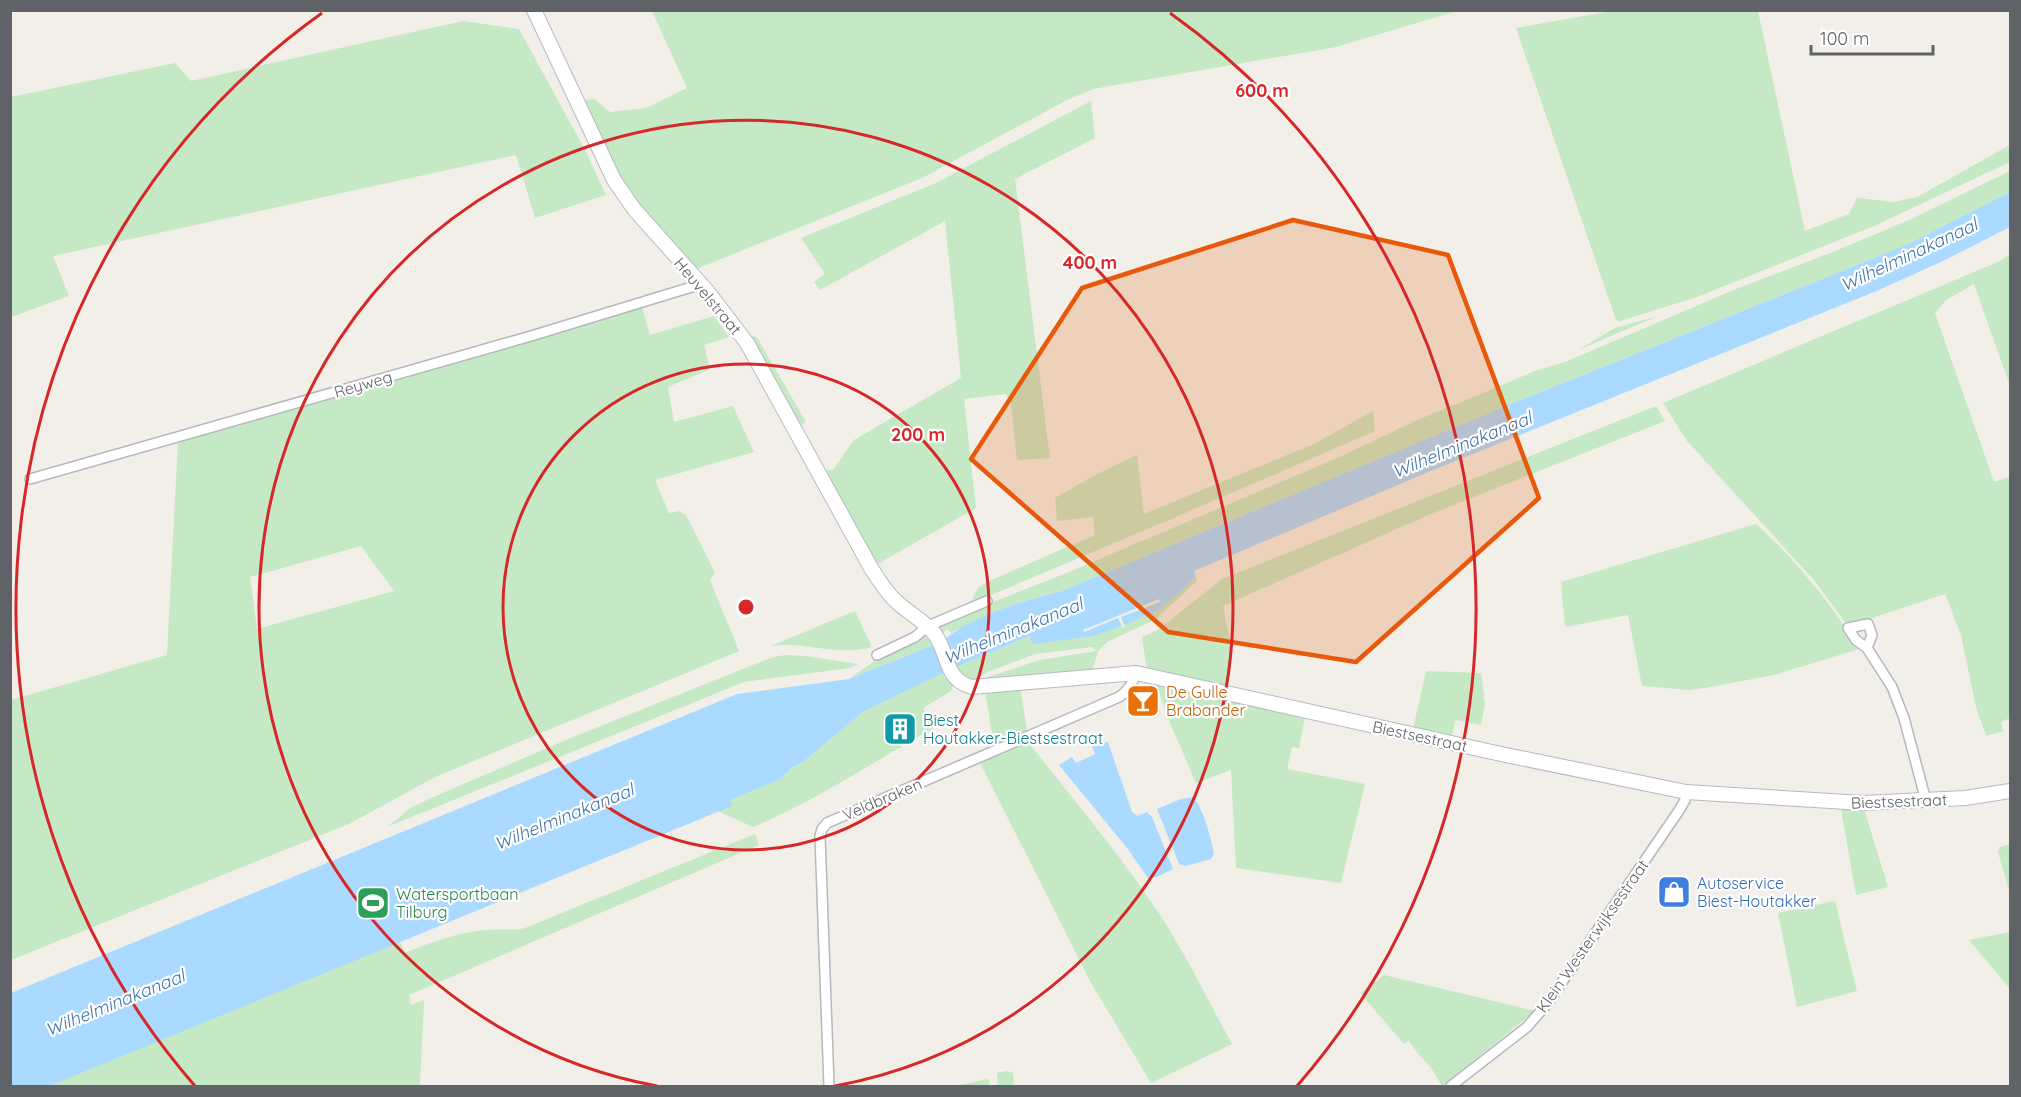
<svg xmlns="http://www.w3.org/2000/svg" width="2021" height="1097" font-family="Quicksand,sans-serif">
<rect width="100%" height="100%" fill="#f1efe8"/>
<path fill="#e0deda" d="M902 723 909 734 894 743 887 733Z"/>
<path fill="#c5e8c5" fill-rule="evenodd" d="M652 11H1457L1336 47 1093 89 1067 100 922 178 696 269 658 228 628 190 582 101 594 99 610 112 646 108 687 88Z
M1612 11H1758L1805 231 1849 214 1857 198 1894 202 1917 197 2010 145V162L1874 226 1697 297 1620 321 1616 320 1516 28Z
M463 21 519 29 585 150 606 195 535 218 516 155 53 256 69 296 11 317V97L175 63 191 81Z
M1091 101 1095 138 1015 179 1050 458 1017 460 1011 404 1006 394 964 399 976 508 874 566 823 470H833L854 440 961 378 945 221 820 290 814 282 825 274 801 238 936 183Z
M2010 171V192L1906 245 1857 265 1506 406 1062 591 1030 599 955 630 951 633 947 629 940 636V625L950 619 1069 572 1342 456 1415 421 1495 388 1535 371 1565 362 1736 289 1833 252 1909 220Z
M2010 254V386L1974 284 1946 300 1935 313 1994 482 2010 477V718L2001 722 2003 731 1986 736 1976 707 1961 635 1945 594 1848 626 1813 579 1687 441 1663 403 1998 262Z
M642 307 650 335 714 316 729 337 704 345 709 365 708 370 668 387 674 422 733 406 754 452 655 480 669 513 679 511 686 515 715 573 710 580 739 651 435 777 349 824 11 960V700L167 655 178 441ZM361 546 394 591 257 629 250 577Z
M1658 316 1578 350 1615 328Z
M754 336 758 339 806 422 799 427 750 338Z
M1656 406 1665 421 1426 516 1223 606 1231 647 1227 688 1147 671 1142 637 1158 630 1222 579Z
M1373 411 1375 431 1183 514 970 604 978 588 989 581 1095 535 1093 517 1057 521 1055 498 1097 474 1137 455 1144 514 1314 444Z
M1756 524C1796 560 1830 602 1859 649L1774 675 1705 688 1689 690 1642 686 1628 615 1565 627 1561 582Z
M1196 577 1197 581 1156 619 1107 642 1098 651 1093 669 984 681 988 677 1040 660 1097 651 1092 647 1035 654 987 672 981 676 976 684 956 673 959 670 958 666 1030 636H1094L1159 610Z
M855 611 872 647C839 657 806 641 771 646Z
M924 636 935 644 849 679C872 663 897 643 924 636Z
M786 655 805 656 858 664 850 668 744 682 387 827 409 809 431 798 566 740 773 657Z
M1426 671 1481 673 1485 704 1481 725 1456 720 1451 737 1413 729Z
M943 672 945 678 950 677 953 685 951 691 923 708 934 728C874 761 816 801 753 827L711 808 781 779 791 768 803 762 863 712ZM902 723 909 734 893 743 887 732Z
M1157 685 1305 717 1299 748 1292 747 1287 769 1365 784 1341 883 1236 868 1231 770 1196 783 1167 716Z
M1020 686 1027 731 994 745 985 691Z
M1028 742C1075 802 1125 860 1166 924 1190 963 1210 1004 1232 1044L1151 1083 1090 981 981 765 982 761Z
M1841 809H1864L1888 887 1856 895Z
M755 834 759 845 409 995 411 1005 424 1000 420 1086H42L399 940 405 953C432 942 458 932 487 930 500 928 513 931 525 928Z
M2010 844V894L1998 852 2000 847Z
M1835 901 1857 991 1797 1007 1778 913Z
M2010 932V989L1969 940Z
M1384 975 1535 1011 1442 1086C1438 1080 1435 1073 1431 1068 1424 1059 1415 1052 1409 1040L1404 1044 1360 993Z
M1006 1071 1013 1073 1014 1086H998L997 1073Z
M987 1079 989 1080 990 1086H955Z"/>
<path fill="#aadaff" d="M2010 192V227L1945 260 1879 290 1438 468 1194 571 1196 577 1159 610 1131 622 1094 636 1033 644 1030 636 946 671 863 712 803 762 791 768 781 779 730 800 732 806 49 1086H11V993L737 694 849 679 943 641C967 617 1029 599 1062 591L1506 406 1857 265 1906 245Z
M1108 742 1132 812 1137 816 1147 812 1152 817 1173 869 1157 877 1148 878 1127 848 1059 765 1072 757 1076 763 1095 754 1091 744Z
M1193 797C1202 805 1212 841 1214 854L1211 859 1185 866 1179 864 1157 809 1181 799Z"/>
<path fill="#f1efe8" d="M1159 599 1160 602 1121 617 1125 627 1123 628 1118 618 1084 632 1083 630Z"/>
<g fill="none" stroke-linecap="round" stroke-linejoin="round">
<defs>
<path id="street" d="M30 479 531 336 695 286
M1867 648 1872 635 1868 624 1848 628 1856 640 1867 648 1892 687 1904 718 1926 801
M877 655 915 637 928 626 987 601
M829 1086 820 836 822 829 827 823 1119 697C1129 690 1132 684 1136 673
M1451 1086 1527 1027 1547 1004 1680 809 1685 800 1686 792"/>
<path id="secondary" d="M534 10 614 180 634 209 708 292 747 343 871 568C879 580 886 593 897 602 909 614 926 621 936 636 949 656 945 680 972 687L1136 673 1501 754 1686 792 1863 803 1965 798 2010 791"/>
</defs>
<use href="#street" stroke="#b5b8bc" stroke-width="12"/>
<use href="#secondary" stroke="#b6babf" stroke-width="16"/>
<use href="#street" stroke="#fff" stroke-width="9"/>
<use href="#secondary" stroke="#fff" stroke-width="14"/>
</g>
<path fill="#e8590c" fill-opacity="0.2" stroke="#e8590c" stroke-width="4.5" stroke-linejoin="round" d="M1293 220 1448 255 1539 498 1356 662 1168 632 971 459 1082 288Z"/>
<g fill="none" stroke="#d62828" stroke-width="3">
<circle cx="746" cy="607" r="243"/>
<path d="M657 1086A487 487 0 1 1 835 1086"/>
<path d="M195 1086A730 730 0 0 1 322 13M1170 13A730 730 0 0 1 1297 1086"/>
</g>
<defs>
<symbol id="bar-square" viewBox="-11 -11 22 22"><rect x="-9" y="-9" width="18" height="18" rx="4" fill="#e8710a" stroke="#fff"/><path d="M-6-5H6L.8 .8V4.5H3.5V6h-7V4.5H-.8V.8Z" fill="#fff"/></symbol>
<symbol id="building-square" viewBox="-11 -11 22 22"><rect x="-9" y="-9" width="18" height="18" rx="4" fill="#0f9aa8" stroke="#fff"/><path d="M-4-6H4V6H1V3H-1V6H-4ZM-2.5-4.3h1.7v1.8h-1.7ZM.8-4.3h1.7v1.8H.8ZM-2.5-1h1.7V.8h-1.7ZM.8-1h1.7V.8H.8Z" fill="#fff"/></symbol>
<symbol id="shop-square" viewBox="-11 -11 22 22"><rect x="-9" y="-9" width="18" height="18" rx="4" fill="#3f7fe0" stroke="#fff"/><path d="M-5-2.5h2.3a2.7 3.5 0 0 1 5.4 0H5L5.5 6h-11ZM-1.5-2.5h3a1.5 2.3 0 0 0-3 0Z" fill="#fff"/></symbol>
<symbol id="stadium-square" viewBox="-11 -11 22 22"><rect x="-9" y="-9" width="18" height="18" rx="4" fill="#2e9e5b" stroke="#fff"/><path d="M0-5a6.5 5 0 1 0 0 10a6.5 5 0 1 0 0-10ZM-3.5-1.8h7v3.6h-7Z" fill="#fff"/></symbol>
</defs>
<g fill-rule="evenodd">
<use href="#bar-square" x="1124" y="682" width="38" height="38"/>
<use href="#building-square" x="881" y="710" width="38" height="38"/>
<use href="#shop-square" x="1655" y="873" width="38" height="38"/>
<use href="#stadium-square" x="354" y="884" width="38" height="38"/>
</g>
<g text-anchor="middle" stroke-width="4.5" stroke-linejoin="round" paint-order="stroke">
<g font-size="16" fill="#5f6368" stroke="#fff">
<text transform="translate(708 296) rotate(50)" y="6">Heuvelstraat</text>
<text transform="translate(363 384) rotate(-16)" y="6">Reyweg</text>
<text transform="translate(1420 736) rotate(12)" y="6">Biestsestraat</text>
<text transform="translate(882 799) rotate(-23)" y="6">Veldbraken</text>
<text transform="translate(1899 801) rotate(-2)" y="6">Biestsestraat</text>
<text transform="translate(1592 936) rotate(-55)" y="6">Klein Westerwijksestraat</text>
</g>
<g font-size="16" fill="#c56008" stroke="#fff" text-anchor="start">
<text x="1166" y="698">De Gulle<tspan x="1166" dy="18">Brabander</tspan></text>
</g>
<g font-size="16" fill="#0d838f" stroke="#fff" text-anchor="start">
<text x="923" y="726">Biest<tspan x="923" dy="18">Houtakker-Biestsestraat</tspan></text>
</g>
<g font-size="16" fill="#366cbe" stroke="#fff" text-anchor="start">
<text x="1697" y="889">Autoservice<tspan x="1697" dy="18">Biest-Houtakker</tspan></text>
</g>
<g font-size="16" fill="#27864d" stroke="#fff" text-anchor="start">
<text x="396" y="900">Watersportbaan<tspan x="396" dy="18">Tilburg</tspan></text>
</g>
<g font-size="18" font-style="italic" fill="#4174aa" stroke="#fff">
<text transform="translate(1909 255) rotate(-25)" y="6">Wilhelminakanaal</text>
<text transform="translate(1462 445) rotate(-22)" y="6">Wilhelminakanaal</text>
<text transform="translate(1013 631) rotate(-22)" y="6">Wilhelminakanaal</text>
<text transform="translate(564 817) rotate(-22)" y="6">Wilhelminakanaal</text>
<text transform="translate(115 1003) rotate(-22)" y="6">Wilhelminakanaal</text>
</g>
</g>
<circle cx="746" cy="607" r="9" fill="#d62828" stroke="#fff" stroke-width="3"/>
<g font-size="18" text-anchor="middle" font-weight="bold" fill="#d62828" stroke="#fff" stroke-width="4.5" stroke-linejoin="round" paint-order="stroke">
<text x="1262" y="97">600 m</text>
<text x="1090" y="269">400 m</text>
<text x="918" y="441">200 m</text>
</g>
<rect width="2021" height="1097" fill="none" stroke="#5f6368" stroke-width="24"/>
<path d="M1811 45v9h122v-9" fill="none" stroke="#5f6368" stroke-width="3"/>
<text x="1820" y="45" font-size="18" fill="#5f6368" stroke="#ffffff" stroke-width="4.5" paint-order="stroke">100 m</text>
</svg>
